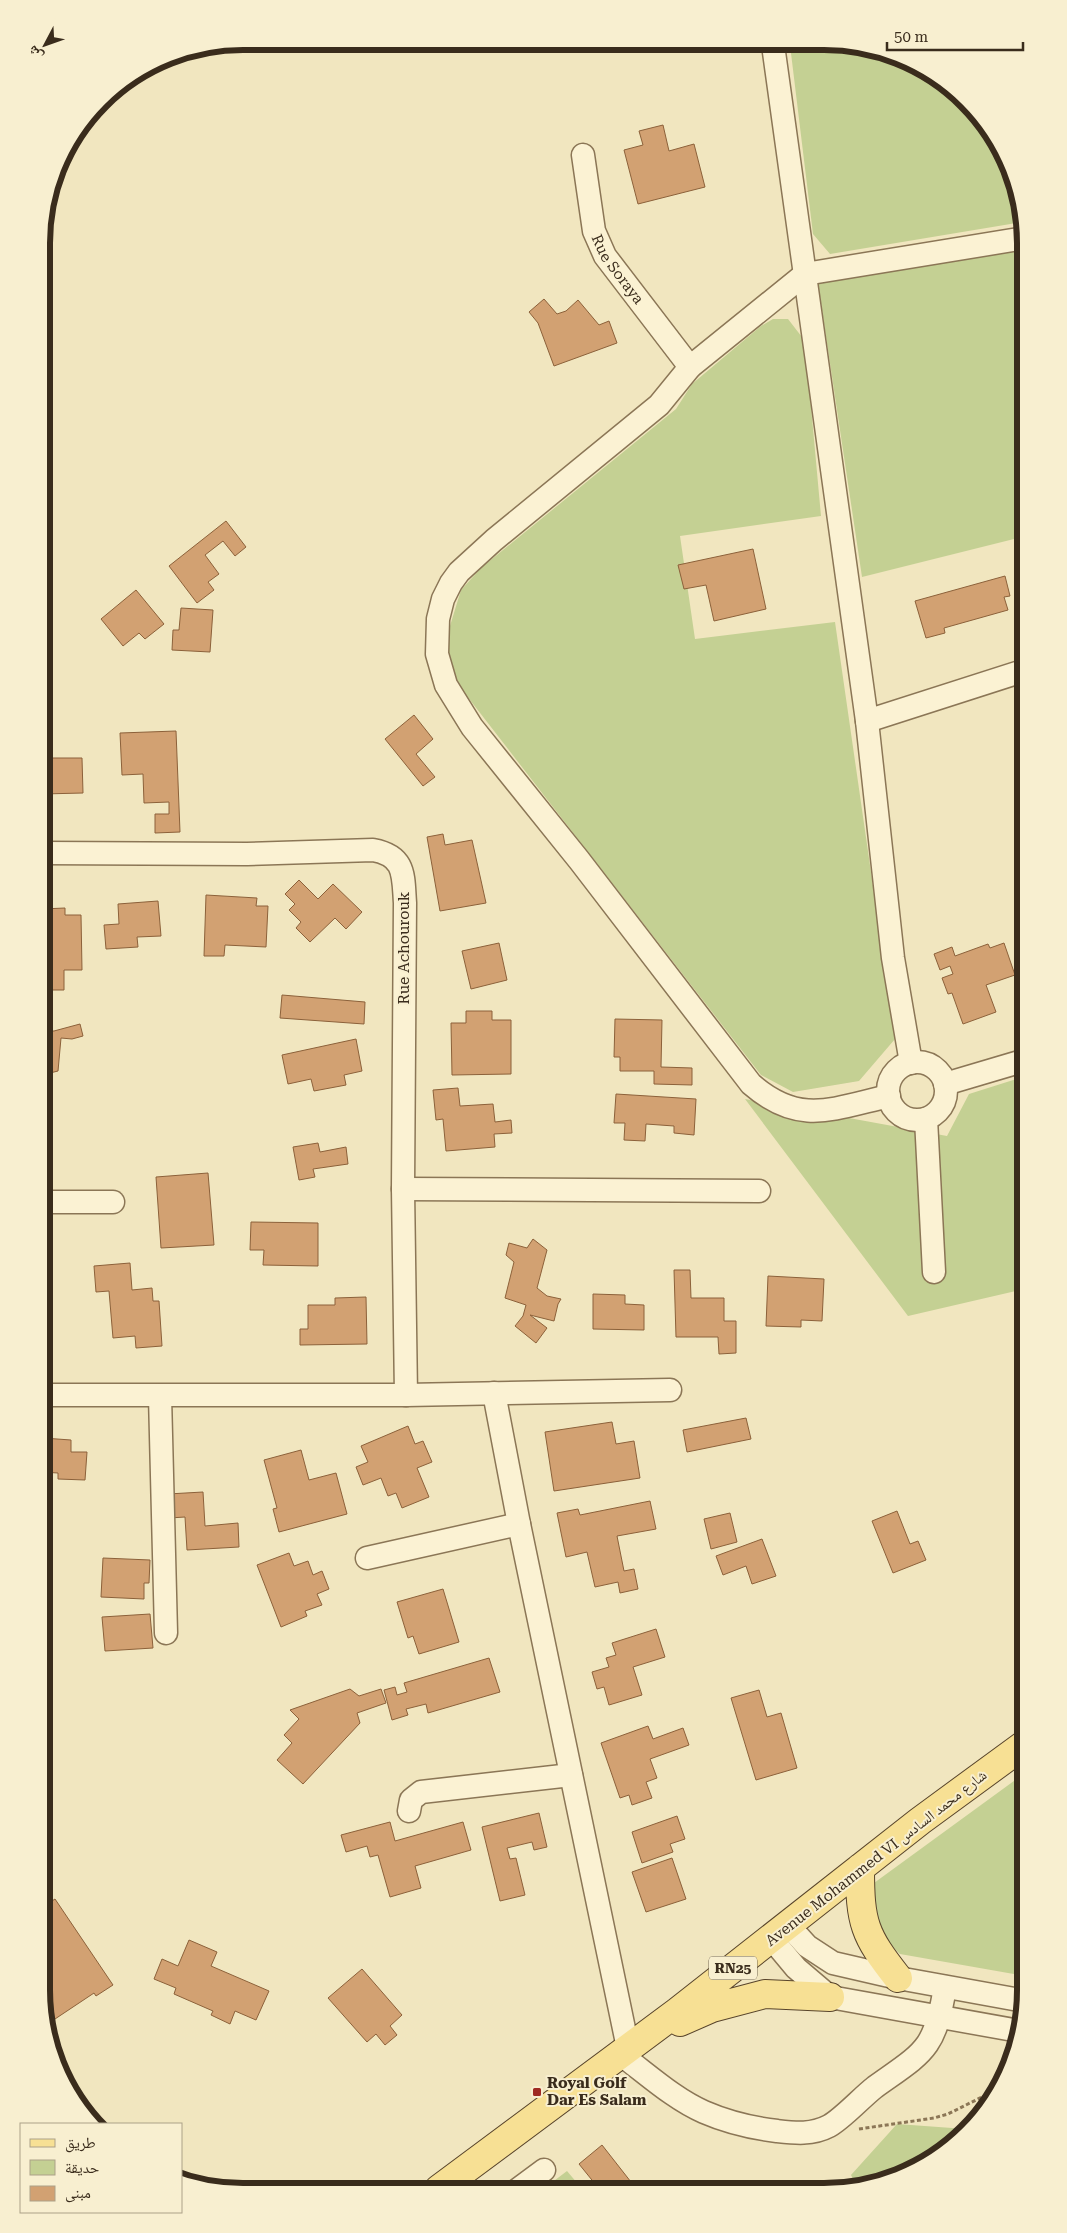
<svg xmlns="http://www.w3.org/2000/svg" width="1067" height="2233" font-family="'Roboto Serif','Noto Naskh Arabic',serif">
<rect width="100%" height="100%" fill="#f1e6bf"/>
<path fill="#c4d093" d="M790 45H863L913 62 957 92 999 142 1019 191 1023 222 830 254 813 234Z
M1026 249V536L862 577 818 283Z
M773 319H788L805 341 821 516 680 536 695 639 835 622 895 1039 859 1081 793 1092 761 1075 449 673 446 639 461 590 481 568 676 409 692 384 761 326Z
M1026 1076 1025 1289 908 1316 745 1099 947 1136 969 1094Z
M1025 1773V1976L900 1954 872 1928 874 1883Z
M897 2124 966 2129 936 2158 876 2185 857 2187 851 2175Z
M567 2171 583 2190H542Z"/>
<path fill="#d2a172" stroke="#8c613a" d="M663 125 669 151 694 144 705 187 638 204 624 150 643 145 639 131Z
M544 299 557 314 566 311 578 300 599 325 609 321 617 343 554 366 538 323 529 312Z
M226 521 246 547 235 556 223 541 205 555 219 574 208 582 214 590 197 603 169 566Z
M753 549 766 609 714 621 706 585 684 589 678 565Z
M1005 576 1010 596 1004 597 1008 610 944 628 945 633 926 638 915 601Z
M136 590 164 624 145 639 139 633 123 646 101 619Z
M181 608 213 610 210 652 172 650 173 630H179Z
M414 715 433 739 416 754 435 777 423 786 385 739Z
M176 731 180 832 155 833V814H169V802L144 803 143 774 122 775 120 733Z
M42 758H82L83 793 42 794Z
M443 834 445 845 472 840 486 903 440 911 427 837Z
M299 880 318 899 333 884 362 912 346 929 335 918 310 942 296 928 301 922 289 910 295 904 285 894Z
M206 895 257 898 256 906H268L266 947 225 945 224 956H204Z
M158 901 161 936 137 937 138 947 106 949 104 925 119 924 118 904Z
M65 908V915H81L82 970H64V990H42V909Z
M499 943 507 980 471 989 462 951Z
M1004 943 1015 975 986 985 996 1012 963 1024 952 993 948 994 942 978 953 974 950 966 940 970 934 954 952 947 955 956 988 944 990 948Z
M282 995 365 1002 364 1024 280 1018Z
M466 1011H492V1020H511V1074L452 1075 451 1023H466Z
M615 1019 662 1020 661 1067 692 1068V1085L654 1084V1071H620V1057H614Z
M80 1024 83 1036 72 1039 61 1038 58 1071 50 1073 48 1103H41V1031H54Z
M356 1039 362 1071 344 1075 346 1085 314 1091 311 1079 288 1084 282 1055Z
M458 1088 460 1106 493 1104 495 1122 511 1120 512 1133 494 1134 495 1147 446 1151 443 1119 436 1120 433 1090Z
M616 1094 696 1099 694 1135 674 1133V1126L646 1124 645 1141 624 1140 625 1123H614Z
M318 1143 320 1152 346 1147 348 1164 313 1169 315 1177 299 1180 293 1147Z
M208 1173 214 1245 161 1248 156 1177Z
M251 1222 318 1223V1266L263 1265 264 1250H250Z
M533 1239 547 1250 537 1288 547 1296 561 1299 558 1304 554 1321 530 1315 547 1328 536 1343 515 1326 523 1316 526 1305 505 1298 514 1262 506 1255 509 1243 527 1248Z
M130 1263 132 1290 152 1288 153 1301H159L162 1346 136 1348 135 1336 113 1338 109 1291 96 1292 94 1266Z
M674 1270H690L691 1298H724V1321H736V1353L719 1354 718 1337H676Z
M768 1276 824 1279 822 1321 801 1320V1327L766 1326Z
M593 1294 625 1295V1304L644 1305V1330L593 1329Z
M366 1297 367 1344 300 1345V1329H308V1305H335V1298Z
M746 1418 751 1439 687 1452 683 1430Z
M612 1422 616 1444 634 1441 640 1478 554 1491 545 1432Z
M408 1426 415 1444 423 1441 432 1462 417 1468 429 1497 402 1508 396 1493 388 1496 381 1478 363 1485 356 1467 368 1462 361 1446Z
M43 1438 71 1440V1452H87L85 1480 58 1479V1473L42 1472Z
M301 1450 309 1480 336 1473 347 1514 279 1532 273 1509 277 1508 264 1460Z
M203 1492 205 1526 238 1523 239 1547 187 1550 185 1517 169 1518 168 1494Z
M650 1501 656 1529 617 1536 624 1571 634 1569 638 1589 620 1593 618 1582 595 1587 587 1552 566 1557 557 1513 578 1509 580 1515Z
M897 1511 910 1544 918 1541 926 1560 893 1573 872 1521Z
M730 1513 737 1542 711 1549 704 1519Z
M762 1539 776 1576 752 1584 746 1566 723 1575 716 1556Z
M289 1553 294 1566 308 1561 313 1575 322 1571 329 1589 317 1594 322 1605 305 1611 307 1616 281 1627 257 1565Z
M103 1558 150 1560 149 1583H144V1599L101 1597Z
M443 1589 459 1642 419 1654 413 1636 408 1638 397 1602Z
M150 1614 153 1648 105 1651 102 1617Z
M656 1629 665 1657 633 1667 642 1695 609 1705 604 1687 597 1689 592 1672 609 1667 606 1658 616 1655 612 1643Z
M41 1635 51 1636 50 1679H41Z
M489 1658 500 1692 428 1713 426 1704 406 1709 408 1715 392 1720 384 1690 395 1687 397 1695 407 1692 404 1683Z
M350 1689 359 1696 381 1689 386 1703 357 1713 360 1723 303 1784 277 1760 292 1743 284 1735 299 1719 290 1710Z
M759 1690 767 1717 781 1713 797 1768 756 1780 731 1698Z
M648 1726 653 1739 683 1728 689 1745 650 1759 657 1778 646 1782 652 1798 632 1805 629 1795 620 1798 601 1743Z
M539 1813 547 1847 534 1850 532 1842 507 1848 510 1859 516 1858 525 1895 500 1901 482 1827Z
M677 1816 685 1839 670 1844 673 1852 642 1863 632 1832Z
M390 1822 395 1841 463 1822 471 1850 415 1866 421 1888 390 1897 378 1855 370 1857 367 1846 346 1852 341 1835Z
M672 1858 686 1899 646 1912 632 1872Z
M55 1899 113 1985 96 1996 94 1993 46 2025 41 1990V1908Z
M189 1940 217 1952 211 1966 269 1991 256 2020 235 2011 230 2024 211 2015 213 2011 174 1994 176 1988 154 1979 162 1959 178 1966Z
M362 1969 402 2015 390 2026 397 2035 385 2045 376 2034 367 2042 328 1998Z
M602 2145 631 2182 620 2190H600L579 2164Z"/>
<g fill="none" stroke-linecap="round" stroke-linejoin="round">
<defs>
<g id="minor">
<path d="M773 45 867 721 893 958 911 1063"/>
<path id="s1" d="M583 155 594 231 605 256 690 367"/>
<path d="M867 721 1026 670"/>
<path d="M42 853 247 854 373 850C406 856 403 876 405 903L403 1189 406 1395"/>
<circle cx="917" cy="1091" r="29"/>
<path d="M945 1084 1026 1060"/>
<path d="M889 1096C832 1109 799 1126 751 1084L579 860 472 727 446 685 437 654 438 619 443 599 451 583 459 572 494 540 659 405 690 367 805 274 1025 238"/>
<path d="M926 1119 934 1272"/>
<path d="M403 1189 759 1191"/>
<path d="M41 1202H113"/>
<path d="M494 1393 519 1524 628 2048"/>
<path d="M41 1395H406L670 1390"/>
<path d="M160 1396 166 1633"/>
<path d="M367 1558 519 1524"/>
<path d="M409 1811 411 1800 421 1792 571 1775"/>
<path d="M788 1925 807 1946 833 1963 898 1978 1025 2001"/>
<path d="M771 1938 796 1968 830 1997 1019 2031"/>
<path d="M620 2054C646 2073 674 2099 704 2112 727 2122 752 2128 777 2131 795 2133 812 2135 829 2126 842 2119 861 2098 875 2087 924 2052 935 2050 945 1987"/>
<path d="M517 2190 544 2170"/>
</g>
<path id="major" d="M860 1868C860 1923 864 1935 898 1978
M680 2022 712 2008 765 1994 830 1997
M439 2189 677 2012 920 1821 1025 1744"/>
</defs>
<use href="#minor" stroke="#8b7656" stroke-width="25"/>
<use href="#major" stroke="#58442b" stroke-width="30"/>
<path stroke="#8b7656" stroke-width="3" stroke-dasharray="4 2.5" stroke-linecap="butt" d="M859 2129 934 2118 948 2114 998 2089"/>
<use href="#minor" stroke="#fbf2d3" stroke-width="22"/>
<use href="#major" stroke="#f7e094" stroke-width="28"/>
</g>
<rect fill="#9f2a22" stroke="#f8efd0" stroke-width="2" x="532" y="2087" width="10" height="10" rx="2.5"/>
<g text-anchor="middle" stroke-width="4" stroke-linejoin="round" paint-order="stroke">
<rect fill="#f8efd0" stroke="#736652" stroke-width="1" x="709" y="1956.5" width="48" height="23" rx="4"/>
<g font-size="14" font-weight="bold" fill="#3a2c1c">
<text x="733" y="1973">RN25</text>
</g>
<g font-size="15" fill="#3a2c1c" stroke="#f8efd0">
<text dy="5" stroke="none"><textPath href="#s1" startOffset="122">Rue Soraya</textPath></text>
<text transform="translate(404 948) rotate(-90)" y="5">Rue Achourouk</text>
<text transform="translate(876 1858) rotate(-38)" y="5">Avenue Mohammed VI شارع محمد السادس</text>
</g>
<g font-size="15" font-weight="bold" fill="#3a2c1c" stroke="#f8efd0" text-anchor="start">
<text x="547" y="2088">Royal Golf<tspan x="547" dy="17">Dar Es Salam</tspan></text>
</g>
</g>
<path d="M0 0H1067V2233H0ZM243 50H824A193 193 0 0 1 1017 243V1990A193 193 0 0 1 824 2183H243A193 193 0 0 1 50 1990V243A193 193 0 0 1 243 50Z" fill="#f8efd0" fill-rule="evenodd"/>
<path fill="none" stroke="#3a2c1c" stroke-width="6" d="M243 50H824A193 193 0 0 1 1017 243V1990A193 193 0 0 1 824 2183H243A193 193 0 0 1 50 1990V243A193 193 0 0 1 243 50Z"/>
<rect x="20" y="2123" width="162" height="90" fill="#f8efd0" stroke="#aca188"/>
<rect x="30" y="2139" width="25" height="8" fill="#f7e094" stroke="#aca188"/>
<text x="65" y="2148" font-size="15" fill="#3a2c1c">طريق</text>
<rect x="30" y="2160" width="25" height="15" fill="#c4d093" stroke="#aca188"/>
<text x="65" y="2173" font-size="15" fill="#3a2c1c">حديقة</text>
<rect x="30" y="2186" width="25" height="15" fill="#d2a172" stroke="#aca188"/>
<text x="65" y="2198" font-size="15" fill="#3a2c1c">مبنى</text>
<g transform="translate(45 45) rotate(229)" stroke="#f8efd0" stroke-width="4" paint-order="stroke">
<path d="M0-4L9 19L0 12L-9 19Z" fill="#3a2c1c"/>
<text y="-8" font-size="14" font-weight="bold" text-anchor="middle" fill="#3a2c1c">ش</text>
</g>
<path d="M887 42v8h136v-8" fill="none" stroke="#3a2c1c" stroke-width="2.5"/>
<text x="894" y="42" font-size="15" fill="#3a2c1c" stroke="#f8efd0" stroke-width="4" paint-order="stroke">50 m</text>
</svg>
